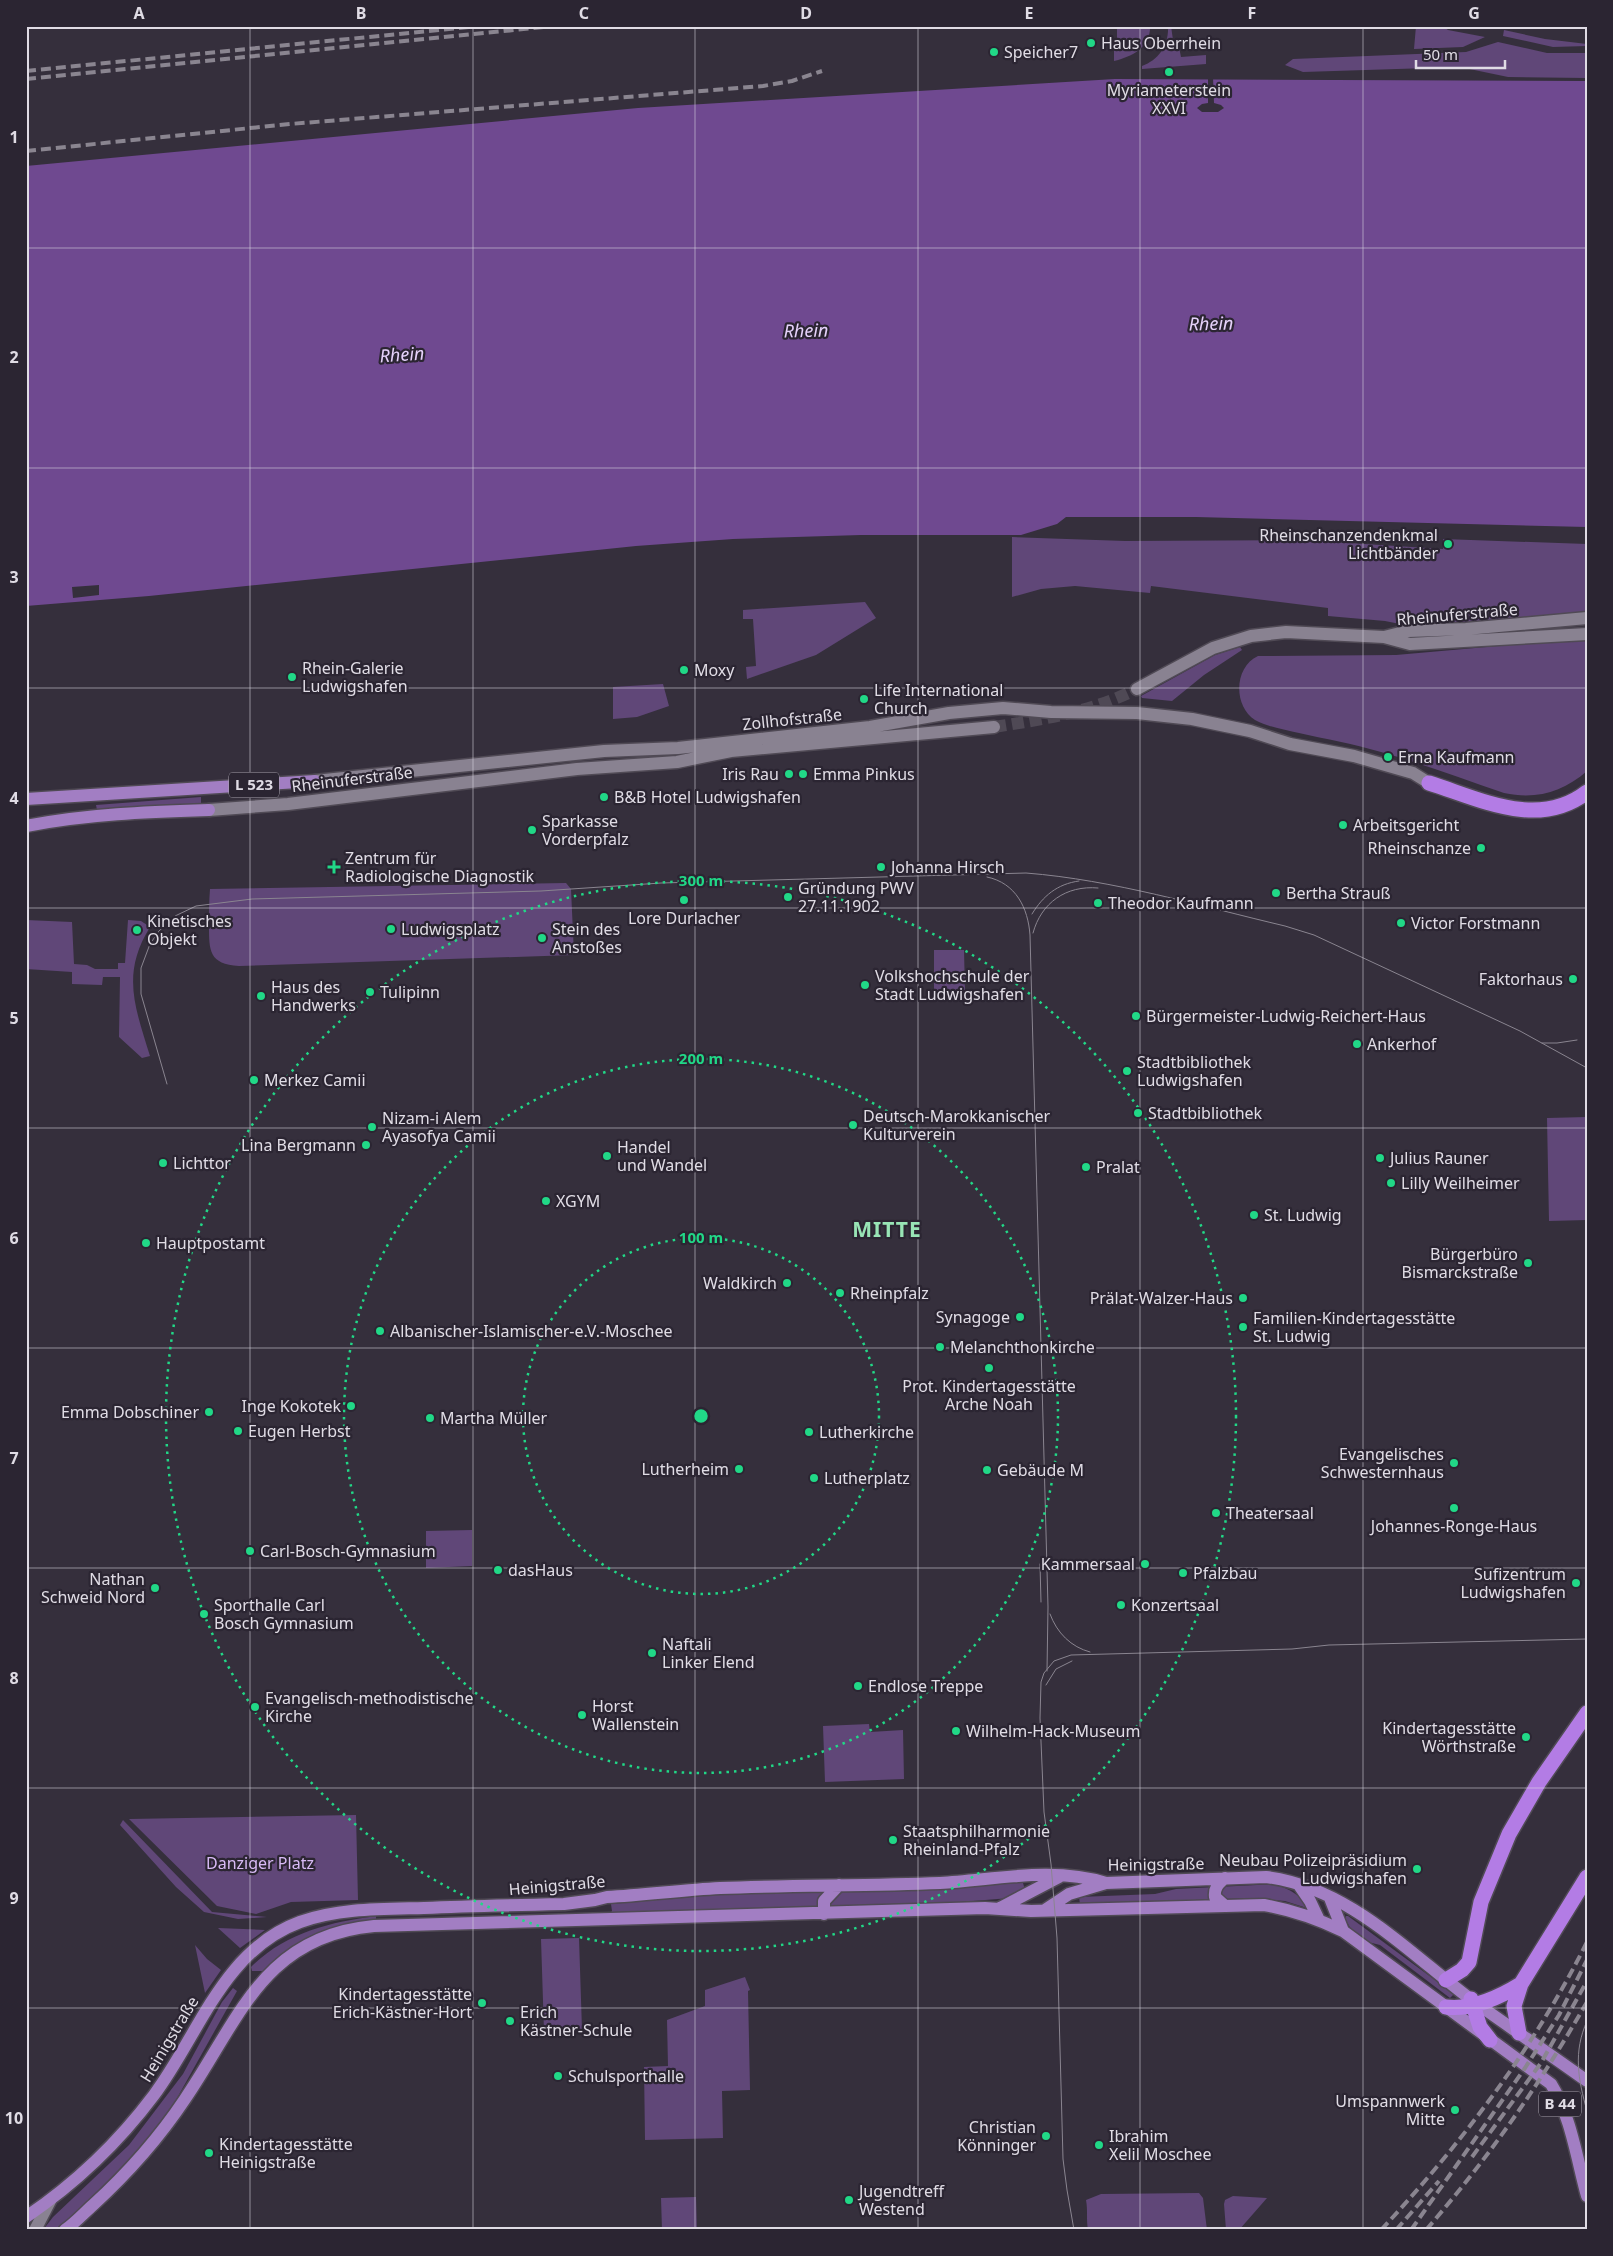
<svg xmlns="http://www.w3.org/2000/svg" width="1613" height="2256" font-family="'Noto Sans',sans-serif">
<rect width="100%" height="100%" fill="#352f3c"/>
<path fill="#604778" d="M1117 26H1150C1151 47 1132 57 1114 61V41L1117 40Z
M1168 26H1171L1173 40 1179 47 1181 57 1206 55V64L1142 69V66C1159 60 1169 45 1168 26Z
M1416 26H1442L1448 30 1485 37 1463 47 1414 49Z
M1504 30 1545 39 1587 44V46L1553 47 1503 36Z
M1498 42 1547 53H1587V78L1508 77 1460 67 1303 72 1285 65 1293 59 1466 52Z
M1012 537 1125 541 1302 540 1443 549V539L1587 544V613L1410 626 1385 621 1328 616V608L1151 586 1150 593 1075 586 1041 589 1012 597Z
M865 602 876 618 816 655 747 679 746 667 756 666 753 619H743V610Z
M1587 638V771C1563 792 1536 800 1504 793 1463 779 1423 764 1381 752 1354 744 1326 739 1299 733 1285 730 1268 727 1255 720 1233 706 1234 667 1258 656L1396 655Z
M1240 647 1242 650 1204 675 1172 701 1142 698 1141 696 1215 655Z
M663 684 669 706 637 717 613 719V687Z
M201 797V805L97 810 96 805Z
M566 883 571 889 574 955 239 966C209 964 209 951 209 925 209 913 209 901 210 889Z
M26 920 72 922 74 964 87 965 95 969H118V963H125L128 920 141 921 150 927C121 974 135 1007 150 1056L142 1058 119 1037 120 977H103L102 985 72 984V972L26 969Z
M934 950H964L965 992H934Z
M1587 1117V1220L1549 1221 1547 1118Z
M472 1530V1566L426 1568V1531Z
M869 1724 870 1732 903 1730 904 1779 825 1782 823 1726Z
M356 1815 358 1900 291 1902 256 1914 217 1906 129 1819Z
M123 1820 212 1912 267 1917 238 1919 204 1912 176 1887 120 1825Z
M1023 1883 1025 1890 1010 1898 811 1914 606 1919 612 1911 611 1904 810 1886Z
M1275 1884C1291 1890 1300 1895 1310 1909L1285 1901 1252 1898 1080 1904 1079 1897 1155 1894 1176 1889Z
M376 1916V1922L263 1971H252L251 1967C285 1933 330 1922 376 1916Z
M1346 1916H1348L1454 1994 1450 1998 1380 1945 1364 1941 1354 1934 1345 1919Z
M218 1928 265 1930 240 1948Z
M579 1938 582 2030 544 2032 541 1939Z
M195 1945 207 1959 221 1970 205 1993Z
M745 1977 750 1990 748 1991 750 2090 722 2091 723 2138 645 2140 644 2067 668 2066 667 2020 705 2006V1990Z
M233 1988 237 1991 167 2116 151 2137 114 2178 73 2216 54 2230H43L53 2217 129 2145 183 2074 222 2002Z
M1199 2193 1203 2198 1207 2230H1088C1086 2219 1088 2211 1086 2200L1101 2194Z
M1233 2196 1267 2198 1239 2230H1226L1224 2204 1225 2200Z
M696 2197 697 2230H662L661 2198Z"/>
<path fill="#6f4990" d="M1115 79 1587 81V527L1196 517H1066L1057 524 1021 535H861L733 539 636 546 149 596 26 606V166L638 108Z"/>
<path fill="#352f3c" d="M1208 77H1213L1214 103 1221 105 1224 108 1218 112H1202L1197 108 1202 104 1208 103Z
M99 585V595L73 598 72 587Z"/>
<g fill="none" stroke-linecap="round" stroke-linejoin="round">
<path stroke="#4f4955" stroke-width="12" stroke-dasharray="12 6" stroke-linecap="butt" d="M994 727C1045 719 1091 712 1137 689"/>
<defs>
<path id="secondary" d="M1384 637 1408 631 1466 629 1587 618
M1137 689 1213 648 1251 636 1286 632 1384 637 1410 644 1587 634
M315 781 604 751 678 748 870 727 949 713 1003 708 1051 712 1137 713 1192 719 1250 731 1290 744 1354 756 1413 773 1429 783
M209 810 288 804 577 769 677 762 731 751 994 727
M35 2230 50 2201"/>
<path id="primary" d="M26 799 315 781
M26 826C87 814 147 812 209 810
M1225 1878C1218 1884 1214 1888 1215 1897L1225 1906
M1299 1885 1310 1901 1318 1918
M1330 1898 1343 1931
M1000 1908 1059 1877
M1045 1910 1069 1894 1106 1883
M824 1914V1901L839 1885
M26 2217C76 2183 118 2143 154 2095 199 2035 223 1950 300 1922 339 1908 383 1909 424 1908 470 1906 517 1905 564 1904L595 1900 607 1897C645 1895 682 1890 720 1888 793 1885 867 1886 940 1883 994 1880 1053 1866 1106 1883L1266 1877C1347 1887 1407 1951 1469 1998 1508 2026 1548 2053 1587 2081
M65 2230C75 2223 84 2213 93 2205 128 2173 159 2138 185 2099 239 2020 263 1936 374 1926L985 1908 1031 1911 1264 1905C1293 1910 1316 1918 1343 1931L1551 2084C1571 2116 1577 2160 1587 2196"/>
<path id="highway" d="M1429 783C1480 799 1538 830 1587 792
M1446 1980 1462 1970 1469 1962 1481 1902 1509 1834 1539 1782 1587 1713
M1471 1999 1480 2027 1490 2040
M1446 2007C1471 2010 1500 1997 1521 1984
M1519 2033 1514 2006 1521 1984 1587 1877"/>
</defs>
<use href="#secondary" stroke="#504a55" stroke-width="15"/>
<use href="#primary" stroke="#504a55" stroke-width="15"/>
<use href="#highway" stroke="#504a55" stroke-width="18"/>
<use href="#secondary" stroke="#898291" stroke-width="12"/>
<use href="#primary" stroke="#a27ec3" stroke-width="12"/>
<use href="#highway" stroke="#b37ce5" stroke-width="15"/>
<path stroke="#8a8590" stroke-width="1" d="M987 877C1016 883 1028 908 1030 935L1048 1607 1047 1671
M1032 914C1043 896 1057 884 1079 881
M1033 933C1041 903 1066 885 1098 888
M1542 1043H1557L1577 1040
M167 1084 141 994V968L150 944 159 931 175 916 196 906 252 899 541 891 661 883 1026 873C1114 880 1200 906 1285 926L1314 935 1520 1031 1587 1068
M1040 1564 1041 1602
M1050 1614C1057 1633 1071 1647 1090 1652
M1046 1685 1056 1669 1072 1661
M1587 2021C1573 2052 1578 2079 1587 2111
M1074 2230 1067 2190 1063 2159 1057 1938 1051 1864 1044 1812 1040 1718 1041 1682 1044 1673 1054 1661 1071 1655 1292 1649 1329 1645 1587 1639"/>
<path stroke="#8a8590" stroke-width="4" stroke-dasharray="10 5" stroke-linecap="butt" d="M26 71 479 26
M26 79 554 26
M26 151 290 124 763 86 792 81 822 71
M1472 2157 1541 2063 1587 1981
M1381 2230C1462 2143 1534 2048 1587 1942
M1396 2230 1439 2181
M1411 2230 1525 2068 1559 2015 1587 1960
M1426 2230C1490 2156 1538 2087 1587 2002"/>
</g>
<path fill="none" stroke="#e0dce5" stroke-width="1" stroke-opacity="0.55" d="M250 26V2230M473 26V2230M695 26V2230M918 26V2230M1140 26V2230M1363 26V2230M26 248H1587M26 468H1587M26 688H1587M26 908H1587M26 1128H1587M26 1348H1587M26 1568H1587M26 1788H1587M26 2008H1587"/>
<g fill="none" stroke="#21d887" stroke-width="2.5" stroke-dasharray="2.5 5">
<circle cx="701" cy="1416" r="178"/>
<circle cx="701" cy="1416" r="357"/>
<circle cx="701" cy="1416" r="535"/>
</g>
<g fill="#21d887" stroke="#2b2532" stroke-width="2">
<circle cx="1091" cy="43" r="5"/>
<circle cx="994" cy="52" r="5"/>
<circle cx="1169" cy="72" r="5"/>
<circle cx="1448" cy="544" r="5"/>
<circle cx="684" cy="670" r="5"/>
<circle cx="292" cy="677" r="5"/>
<circle cx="864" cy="699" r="5"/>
<circle cx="1388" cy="757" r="5"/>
<circle cx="789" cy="774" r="5"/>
<circle cx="803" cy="774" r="5"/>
<circle cx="604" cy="797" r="5"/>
<circle cx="1343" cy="825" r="5"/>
<circle cx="532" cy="830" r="5"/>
<circle cx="1481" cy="848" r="5"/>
<path d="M331.5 859.5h5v5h5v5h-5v5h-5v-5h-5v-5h5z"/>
<circle cx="881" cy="867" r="5"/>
<circle cx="1276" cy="893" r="5"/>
<circle cx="788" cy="897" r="5"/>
<circle cx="684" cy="900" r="5"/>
<circle cx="1098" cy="903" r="5"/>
<circle cx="1401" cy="923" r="5"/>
<circle cx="391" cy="929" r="5"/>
<circle cx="137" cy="930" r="5"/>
<circle cx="542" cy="938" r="5"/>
<circle cx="1573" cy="979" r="5"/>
<circle cx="865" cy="985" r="5"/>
<circle cx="370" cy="992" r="5"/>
<circle cx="261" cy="996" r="5"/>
<circle cx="1136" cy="1016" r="5"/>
<circle cx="1357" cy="1044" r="5"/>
<circle cx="1127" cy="1071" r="5"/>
<circle cx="254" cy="1080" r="5"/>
<circle cx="1138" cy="1113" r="5"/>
<circle cx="853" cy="1125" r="5"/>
<circle cx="372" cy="1127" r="5"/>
<circle cx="366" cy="1145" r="5"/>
<circle cx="607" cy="1156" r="5"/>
<circle cx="1380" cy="1158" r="5"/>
<circle cx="163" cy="1163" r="5"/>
<circle cx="1086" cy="1167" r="5"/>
<circle cx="1391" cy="1183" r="5"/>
<circle cx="546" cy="1201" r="5"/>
<circle cx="1254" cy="1215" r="5"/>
<circle cx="146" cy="1243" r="5"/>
<circle cx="1528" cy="1263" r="5"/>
<circle cx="787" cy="1283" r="5"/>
<circle cx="840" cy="1293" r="5"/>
<circle cx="1243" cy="1298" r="5"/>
<circle cx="1020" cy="1317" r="5"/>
<circle cx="1243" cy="1327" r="5"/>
<circle cx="380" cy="1331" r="5"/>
<circle cx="940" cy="1347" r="5"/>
<circle cx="989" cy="1368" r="5"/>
<circle cx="351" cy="1406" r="5"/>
<circle cx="209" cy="1412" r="5"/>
<circle cx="430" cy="1418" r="5"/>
<circle cx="238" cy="1431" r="5"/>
<circle cx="809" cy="1432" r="5"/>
<circle cx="1454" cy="1463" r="5"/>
<circle cx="739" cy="1469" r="5"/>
<circle cx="987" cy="1470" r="5"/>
<circle cx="814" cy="1478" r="5"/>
<circle cx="1454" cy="1508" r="5"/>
<circle cx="1216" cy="1513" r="5"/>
<circle cx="250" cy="1551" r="5"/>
<circle cx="1145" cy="1564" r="5"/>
<circle cx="498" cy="1570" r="5"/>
<circle cx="1183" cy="1573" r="5"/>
<circle cx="1576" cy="1583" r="5"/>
<circle cx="155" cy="1588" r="5"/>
<circle cx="1121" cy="1605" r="5"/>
<circle cx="204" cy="1614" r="5"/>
<circle cx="652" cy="1653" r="5"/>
<circle cx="858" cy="1686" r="5"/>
<circle cx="255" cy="1707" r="5"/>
<circle cx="582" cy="1715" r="5"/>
<circle cx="956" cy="1731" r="5"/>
<circle cx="1526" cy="1737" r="5"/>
<circle cx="893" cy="1840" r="5"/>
<circle cx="1417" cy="1869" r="5"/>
<circle cx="482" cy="2003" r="5"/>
<circle cx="510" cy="2021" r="5"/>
<circle cx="558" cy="2076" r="5"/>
<circle cx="1455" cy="2110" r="5"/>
<circle cx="1046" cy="2136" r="5"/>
<circle cx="1099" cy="2145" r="5"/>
<circle cx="209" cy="2153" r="5"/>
<circle cx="849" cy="2200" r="5"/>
</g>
<g text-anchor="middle" stroke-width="4.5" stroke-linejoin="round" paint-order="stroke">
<g fill="#2b2532" stroke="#aaa5af" stroke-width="1">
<rect x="229" y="772.5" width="50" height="25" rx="4"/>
<rect x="1539" y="2091.5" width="42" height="25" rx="4"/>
</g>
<g font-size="15" font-weight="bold" fill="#e0dce5">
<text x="254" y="790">L 523</text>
<text x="1560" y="2109">B 44</text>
</g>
<g font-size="16" fill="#e0dce5" stroke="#2b2532" text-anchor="start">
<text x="1101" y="49">Haus Oberrhein</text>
<text x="1004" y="58">Speicher7</text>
<text x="1169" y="96" text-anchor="middle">Myriameterstein<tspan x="1169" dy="18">XXVI</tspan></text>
<text x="1438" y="541" text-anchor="end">Rheinschanzendenkmal<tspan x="1438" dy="18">Lichtbänder</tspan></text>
<text x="302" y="674">Rhein-Galerie<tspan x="302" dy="18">Ludwigshafen</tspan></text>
<text x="694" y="676">Moxy</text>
<text x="874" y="696">Life International<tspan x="874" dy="18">Church</tspan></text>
<text x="1398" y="763">Erna Kaufmann</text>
<text x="779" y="780" text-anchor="end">Iris Rau</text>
<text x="813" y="780">Emma Pinkus</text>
<text x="614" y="803">B&amp;B Hotel Ludwigshafen</text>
<text x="542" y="827">Sparkasse<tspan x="542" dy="18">Vorderpfalz</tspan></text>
<text x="1353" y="831">Arbeitsgericht</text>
<text x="1471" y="854" text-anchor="end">Rheinschanze</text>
<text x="345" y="864">Zentrum für<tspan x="345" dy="18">Radiologische Diagnostik</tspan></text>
<text x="891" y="873">Johanna Hirsch</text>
<text x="798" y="894">Gründung PWV<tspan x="798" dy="18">27.11.1902</tspan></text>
<text x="1286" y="899">Bertha Strauß</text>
<text x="1108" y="909">Theodor Kaufmann</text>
<text x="684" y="924" text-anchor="middle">Lore Durlacher</text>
<text x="147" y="927">Kinetisches<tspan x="147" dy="18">Objekt</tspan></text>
<text x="1411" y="929">Victor Forstmann</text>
<text x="401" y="935">Ludwigsplatz</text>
<text x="552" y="935">Stein des<tspan x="552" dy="18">Anstoßes</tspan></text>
<text x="875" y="982">Volkshochschule der<tspan x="875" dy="18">Stadt Ludwigshafen</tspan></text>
<text x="1563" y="985" text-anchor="end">Faktorhaus</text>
<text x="271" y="993">Haus des<tspan x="271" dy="18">Handwerks</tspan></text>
<text x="380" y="998">Tulipinn</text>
<text x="1146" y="1022">Bürgermeister-Ludwig-Reichert-Haus</text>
<text x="1367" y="1050">Ankerhof</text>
<text x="1137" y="1068">Stadtbibliothek<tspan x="1137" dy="18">Ludwigshafen</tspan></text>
<text x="264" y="1086">Merkez Camii</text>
<text x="1148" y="1119">Stadtbibliothek</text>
<text x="863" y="1122">Deutsch-Marokkanischer<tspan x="863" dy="18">Kulturverein</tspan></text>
<text x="382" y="1124">Nizam-i Alem<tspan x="382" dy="18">Ayasofya Camii</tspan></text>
<text x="356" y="1151" text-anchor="end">Lina Bergmann</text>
<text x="617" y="1153">Handel<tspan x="617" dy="18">und Wandel</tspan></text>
<text x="1390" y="1164">Julius Rauner</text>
<text x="173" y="1169">Lichttor</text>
<text x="1096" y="1173">Pralat</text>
<text x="1401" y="1189">Lilly Weilheimer</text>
<text x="556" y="1207">XGYM</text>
<text x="1264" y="1221">St. Ludwig</text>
<text x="156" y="1249">Hauptpostamt</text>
<text x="1518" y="1260" text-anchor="end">Bürgerbüro<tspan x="1518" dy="18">Bismarckstraße</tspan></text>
<text x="777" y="1289" text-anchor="end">Waldkirch</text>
<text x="850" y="1299">Rheinpfalz</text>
<text x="1233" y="1304" text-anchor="end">Prälat-Walzer-Haus</text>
<text x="1010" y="1323" text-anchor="end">Synagoge</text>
<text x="1253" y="1324">Familien-Kindertagesstätte<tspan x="1253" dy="18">St. Ludwig</tspan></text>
<text x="390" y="1337">Albanischer-Islamischer-e.V.-Moschee</text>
<text x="950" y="1353">Melanchthonkirche</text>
<text x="989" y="1392" text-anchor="middle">Prot. Kindertagesstätte<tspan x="989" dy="18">Arche Noah</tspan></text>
<text x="341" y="1412" text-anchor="end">Inge Kokotek</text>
<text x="199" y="1418" text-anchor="end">Emma Dobschiner</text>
<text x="440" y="1424">Martha Müller</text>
<text x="248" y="1437">Eugen Herbst</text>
<text x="819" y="1438">Lutherkirche</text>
<text x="1444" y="1460" text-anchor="end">Evangelisches<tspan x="1444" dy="18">Schwesternhaus</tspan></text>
<text x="729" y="1475" text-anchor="end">Lutherheim</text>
<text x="997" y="1476">Gebäude M</text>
<text x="824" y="1484">Lutherplatz</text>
<text x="1226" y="1519">Theatersaal</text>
<text x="1454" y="1532" text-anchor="middle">Johannes-Ronge-Haus</text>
<text x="260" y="1557">Carl-Bosch-Gymnasium</text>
<text x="1135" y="1570" text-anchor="end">Kammersaal</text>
<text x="508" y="1576">dasHaus</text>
<text x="1193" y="1579">Pfalzbau</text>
<text x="1566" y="1580" text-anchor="end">Sufizentrum<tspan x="1566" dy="18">Ludwigshafen</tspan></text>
<text x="145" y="1585" text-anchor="end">Nathan<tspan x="145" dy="18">Schweid Nord</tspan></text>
<text x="214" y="1611">Sporthalle Carl<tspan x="214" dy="18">Bosch Gymnasium</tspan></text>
<text x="1131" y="1611">Konzertsaal</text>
<text x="662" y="1650">Naftali<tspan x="662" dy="18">Linker Elend</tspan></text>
<text x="868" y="1692">Endlose Treppe</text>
<text x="265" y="1704">Evangelisch-methodistische<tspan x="265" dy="18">Kirche</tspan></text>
<text x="592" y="1712">Horst<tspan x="592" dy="18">Wallenstein</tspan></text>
<text x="1516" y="1734" text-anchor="end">Kindertagesstätte<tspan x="1516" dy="18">Wörthstraße</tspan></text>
<text x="966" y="1737">Wilhelm-Hack-Museum</text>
<text x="903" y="1837">Staatsphilharmonie<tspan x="903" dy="18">Rheinland-Pfalz</tspan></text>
<text x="1407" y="1866" text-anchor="end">Neubau Polizeipräsidium<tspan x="1407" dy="18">Ludwigshafen</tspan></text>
<text x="472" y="2000" text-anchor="end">Kindertagesstätte<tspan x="472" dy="18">Erich-Kästner-Hort</tspan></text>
<text x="520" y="2018">Erich<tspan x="520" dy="18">Kästner-Schule</tspan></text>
<text x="568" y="2082">Schulsporthalle</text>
<text x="1445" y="2107" text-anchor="end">Umspannwerk<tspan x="1445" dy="18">Mitte</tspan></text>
<text x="1036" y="2133" text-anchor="end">Christian<tspan x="1036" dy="18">Könninger</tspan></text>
<text x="1109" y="2142">Ibrahim<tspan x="1109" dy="18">Xelil Moschee</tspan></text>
<text x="219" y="2150">Kindertagesstätte<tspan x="219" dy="18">Heinigstraße</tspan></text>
<text x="859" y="2197">Jugendtreff<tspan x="859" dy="18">Westend</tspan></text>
</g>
<g font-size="16" fill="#e0dce5" stroke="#2b2532">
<text transform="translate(1457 614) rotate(-5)" y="6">Rheinuferstraße</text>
<text transform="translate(792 719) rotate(-6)" y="6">Zollhofstraße</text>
<text transform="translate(352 779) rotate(-7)" y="6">Rheinuferstraße</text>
<text transform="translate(1156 1864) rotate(-1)" y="6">Heinigstraße</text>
<text transform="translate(557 1885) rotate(-5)" y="6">Heinigstraße</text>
<text transform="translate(169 2039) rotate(-59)" y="6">Heinigstraße</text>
</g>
<g font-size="16" fill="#d8baf6" stroke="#2b2532">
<text x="260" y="1869">Danziger Platz</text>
</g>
<g font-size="18" font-style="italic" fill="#e6d2fb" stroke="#2b2532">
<text transform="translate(1211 324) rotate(-1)" y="6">Rhein</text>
<text transform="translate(806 331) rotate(-1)" y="6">Rhein</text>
<text transform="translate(402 355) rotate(-4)" y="6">Rhein</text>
</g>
<g font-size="21" font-weight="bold" letter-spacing="1" fill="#98e4b5" stroke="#2b2532">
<text x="887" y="1237">MITTE</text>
</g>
</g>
<circle cx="701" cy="1416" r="8" fill="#21d887" stroke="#2b2532" stroke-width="2.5"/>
<g font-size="15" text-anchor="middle" font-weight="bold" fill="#21d887" stroke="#2b2532" stroke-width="4.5" stroke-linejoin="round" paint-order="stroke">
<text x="701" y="886">300 m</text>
<text x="701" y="1064">200 m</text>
<text x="701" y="1243">100 m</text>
</g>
<rect width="1613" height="2256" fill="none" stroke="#2b2532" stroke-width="55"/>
<path d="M1416 60v8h89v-8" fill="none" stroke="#e0dce5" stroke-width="2.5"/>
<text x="1423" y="60" font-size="15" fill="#e0dce5" stroke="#2b2532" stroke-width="4" paint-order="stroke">50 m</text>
<rect x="28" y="28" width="1558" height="2200" fill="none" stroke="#e0dce5" stroke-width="2"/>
<g font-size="16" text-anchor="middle" font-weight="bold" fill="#e0dce5">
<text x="139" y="19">A</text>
<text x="361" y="19">B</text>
<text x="584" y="19">C</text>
<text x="806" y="19">D</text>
<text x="1029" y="19">E</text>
<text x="1252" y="19">F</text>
<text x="1474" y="19">G</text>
<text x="14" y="143">1</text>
<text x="14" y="363">2</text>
<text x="14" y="583">3</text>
<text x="14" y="804">4</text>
<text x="14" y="1024">5</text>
<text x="14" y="1244">6</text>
<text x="14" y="1464">7</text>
<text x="14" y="1684">8</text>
<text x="14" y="1904">9</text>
<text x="14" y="2124">10</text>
</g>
</svg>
